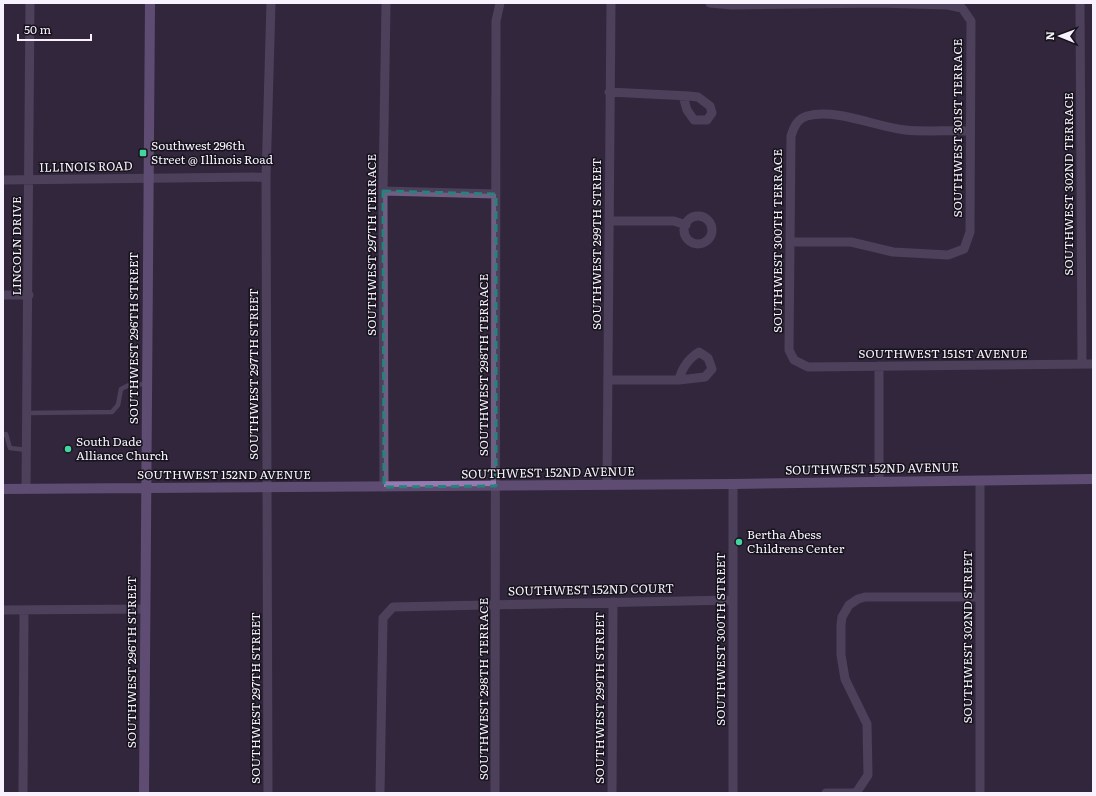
<svg xmlns="http://www.w3.org/2000/svg" width="1096" height="796" font-family="Literata,serif">
<rect width="100%" height="100%" fill="#32273d"/>
<g fill="none" stroke-linecap="round" stroke-linejoin="round">
<path stroke="#705f82" stroke-width="4.5" d="M27 413 112 412 118 405 121 389 129 385 147 384
M3 435 6 434 10 448 27 450"/>
<path stroke="#705f82" stroke-width="9" d="M710 3 732 5 878 3 948 5 962 8 971 21 970 232 964 249 948 255 893 252 851 242H790
M1080 3 1082 364
M609 92 689 96 698 97 710 106 712 113 707 120H694L687 110 683 96
M970 131C948 130 926 132 905 130 876 127 837 108 807 116 797 119 794 127 791 136L789 350 794 360 808 367 1093 364
M3 180 266 177
M383 191 496 194
M684 230a14 14 0 1 1 28 0a14 14 0 1 1-28 0Z
M610 221H674L686 225
M3 295H29
M608 380H679L705 377 712 369 708 358 699 352C688 359 682 367 679 380
M980 481V793
M879 482V366
M607 485 611 3
M384 487 383 191 386 3
M26 489 30 3
M3 610 145 609
M23 793 24 610
M268 793 266 177 271 3
M380 793 383 618 393 607 732 600
M495 793 496 21 500 3
M612 793 613 602
M733 793V484
M826 793H856L868 775 867 724 845 679 841 655V625L842 617 849 605 858 599 865 597H979"/>
<path stroke="#967bb3" stroke-width="10" d="M3 489 733 484 1093 479
M144 793 150 3"/>
</g>
<path d="M0 0H1096V796H0ZM383 191 496 194V486L384 487Z" fill="#32273d" fill-opacity=".55" fill-rule="evenodd"/>
<path fill="none" stroke="#26827c" stroke-width="3" stroke-dasharray="8 5" stroke-linejoin="round" d="M383 191 496 194V486L384 487Z"/>
<g fill="#44d49f" stroke="#17131c" stroke-width="1.5">
<rect x="139" y="149" width="8" height="8" rx="2"/>
<circle cx="68" cy="449" r="4"/>
<circle cx="739" cy="542" r="4"/>
</g>
<g text-anchor="middle" stroke-width="3" stroke-linejoin="round" paint-order="stroke">
<g font-size="12" fill="#f7f2fe" stroke="#17131c">
<text transform="translate(958 128) rotate(-90)" y="4">SOUTHWEST 301ST TERRACE</text>
<text transform="translate(86 167) rotate(-1)" y="4">ILLINOIS ROAD</text>
<text transform="translate(1069 184) rotate(-90)" y="4">SOUTHWEST 302ND TERRACE</text>
<text transform="translate(778 241) rotate(-90)" y="4">SOUTHWEST 300TH TERRACE</text>
<text transform="translate(597 244) rotate(-90)" y="4">SOUTHWEST 299TH STREET</text>
<text transform="translate(372 245) rotate(-90)" y="4">SOUTHWEST 297TH TERRACE</text>
<text transform="translate(17 246) rotate(-90)" y="4">LINCOLN DRIVE</text>
<text transform="translate(134 338) rotate(-90)" y="4">SOUTHWEST 296TH STREET</text>
<text x="943" y="358">SOUTHWEST 151ST AVENUE</text>
<text transform="translate(484 365) rotate(-90)" y="4">SOUTHWEST 298TH TERRACE</text>
<text transform="translate(254 374) rotate(-90)" y="4">SOUTHWEST 297TH STREET</text>
<text transform="translate(872 469) rotate(-1)" y="4">SOUTHWEST 152ND AVENUE</text>
<text transform="translate(548 473) rotate(-1)" y="4">SOUTHWEST 152ND AVENUE</text>
<text x="224" y="479">SOUTHWEST 152ND AVENUE</text>
<text transform="translate(591 590) rotate(-1)" y="4">SOUTHWEST 152ND COURT</text>
<text transform="translate(968 637) rotate(-90)" y="4">SOUTHWEST 302ND STREET</text>
<text transform="translate(721 639) rotate(-90)" y="4">SOUTHWEST 300TH STREET</text>
<text transform="translate(132 662) rotate(-90)" y="4">SOUTHWEST 296TH STREET</text>
<text transform="translate(484 689) rotate(-90)" y="4">SOUTHWEST 298TH TERRACE</text>
<text transform="translate(256 698) rotate(-90)" y="4">SOUTHWEST 297TH STREET</text>
<text transform="translate(600 698) rotate(-90)" y="4">SOUTHWEST 299TH STREET</text>
</g>
<g font-size="12" fill="#f7f2fe" stroke="#17131c" text-anchor="start">
<text x="151" y="150">Southwest 296th<tspan x="151" dy="14">Street @ Illinois Road</tspan></text>
<text x="76" y="446">South Dade<tspan x="76" dy="14">Alliance Church</tspan></text>
<text x="747" y="539">Bertha Abess<tspan x="747" dy="14">Childrens Center</tspan></text>
</g>
</g>
<rect width="1096" height="796" fill="none" stroke="#f7f2fe" stroke-width="8"/>
<g transform="translate(1060 36) rotate(271)" stroke="#17131c" stroke-width="3" paint-order="stroke">
<path d="M0-3L7 15L0 10L-7 15Z" fill="#f7f2fe"/>
<text y="-6" font-size="11" font-weight="bold" text-anchor="middle" fill="#f7f2fe">N</text>
</g>
<path d="M18 34v6h73v-6" fill="none" stroke="#f7f2fe" stroke-width="2"/>
<text x="24" y="34" font-size="12" fill="#f7f2fe" stroke="#17131c" stroke-width="3" paint-order="stroke">50 m</text>
</svg>
